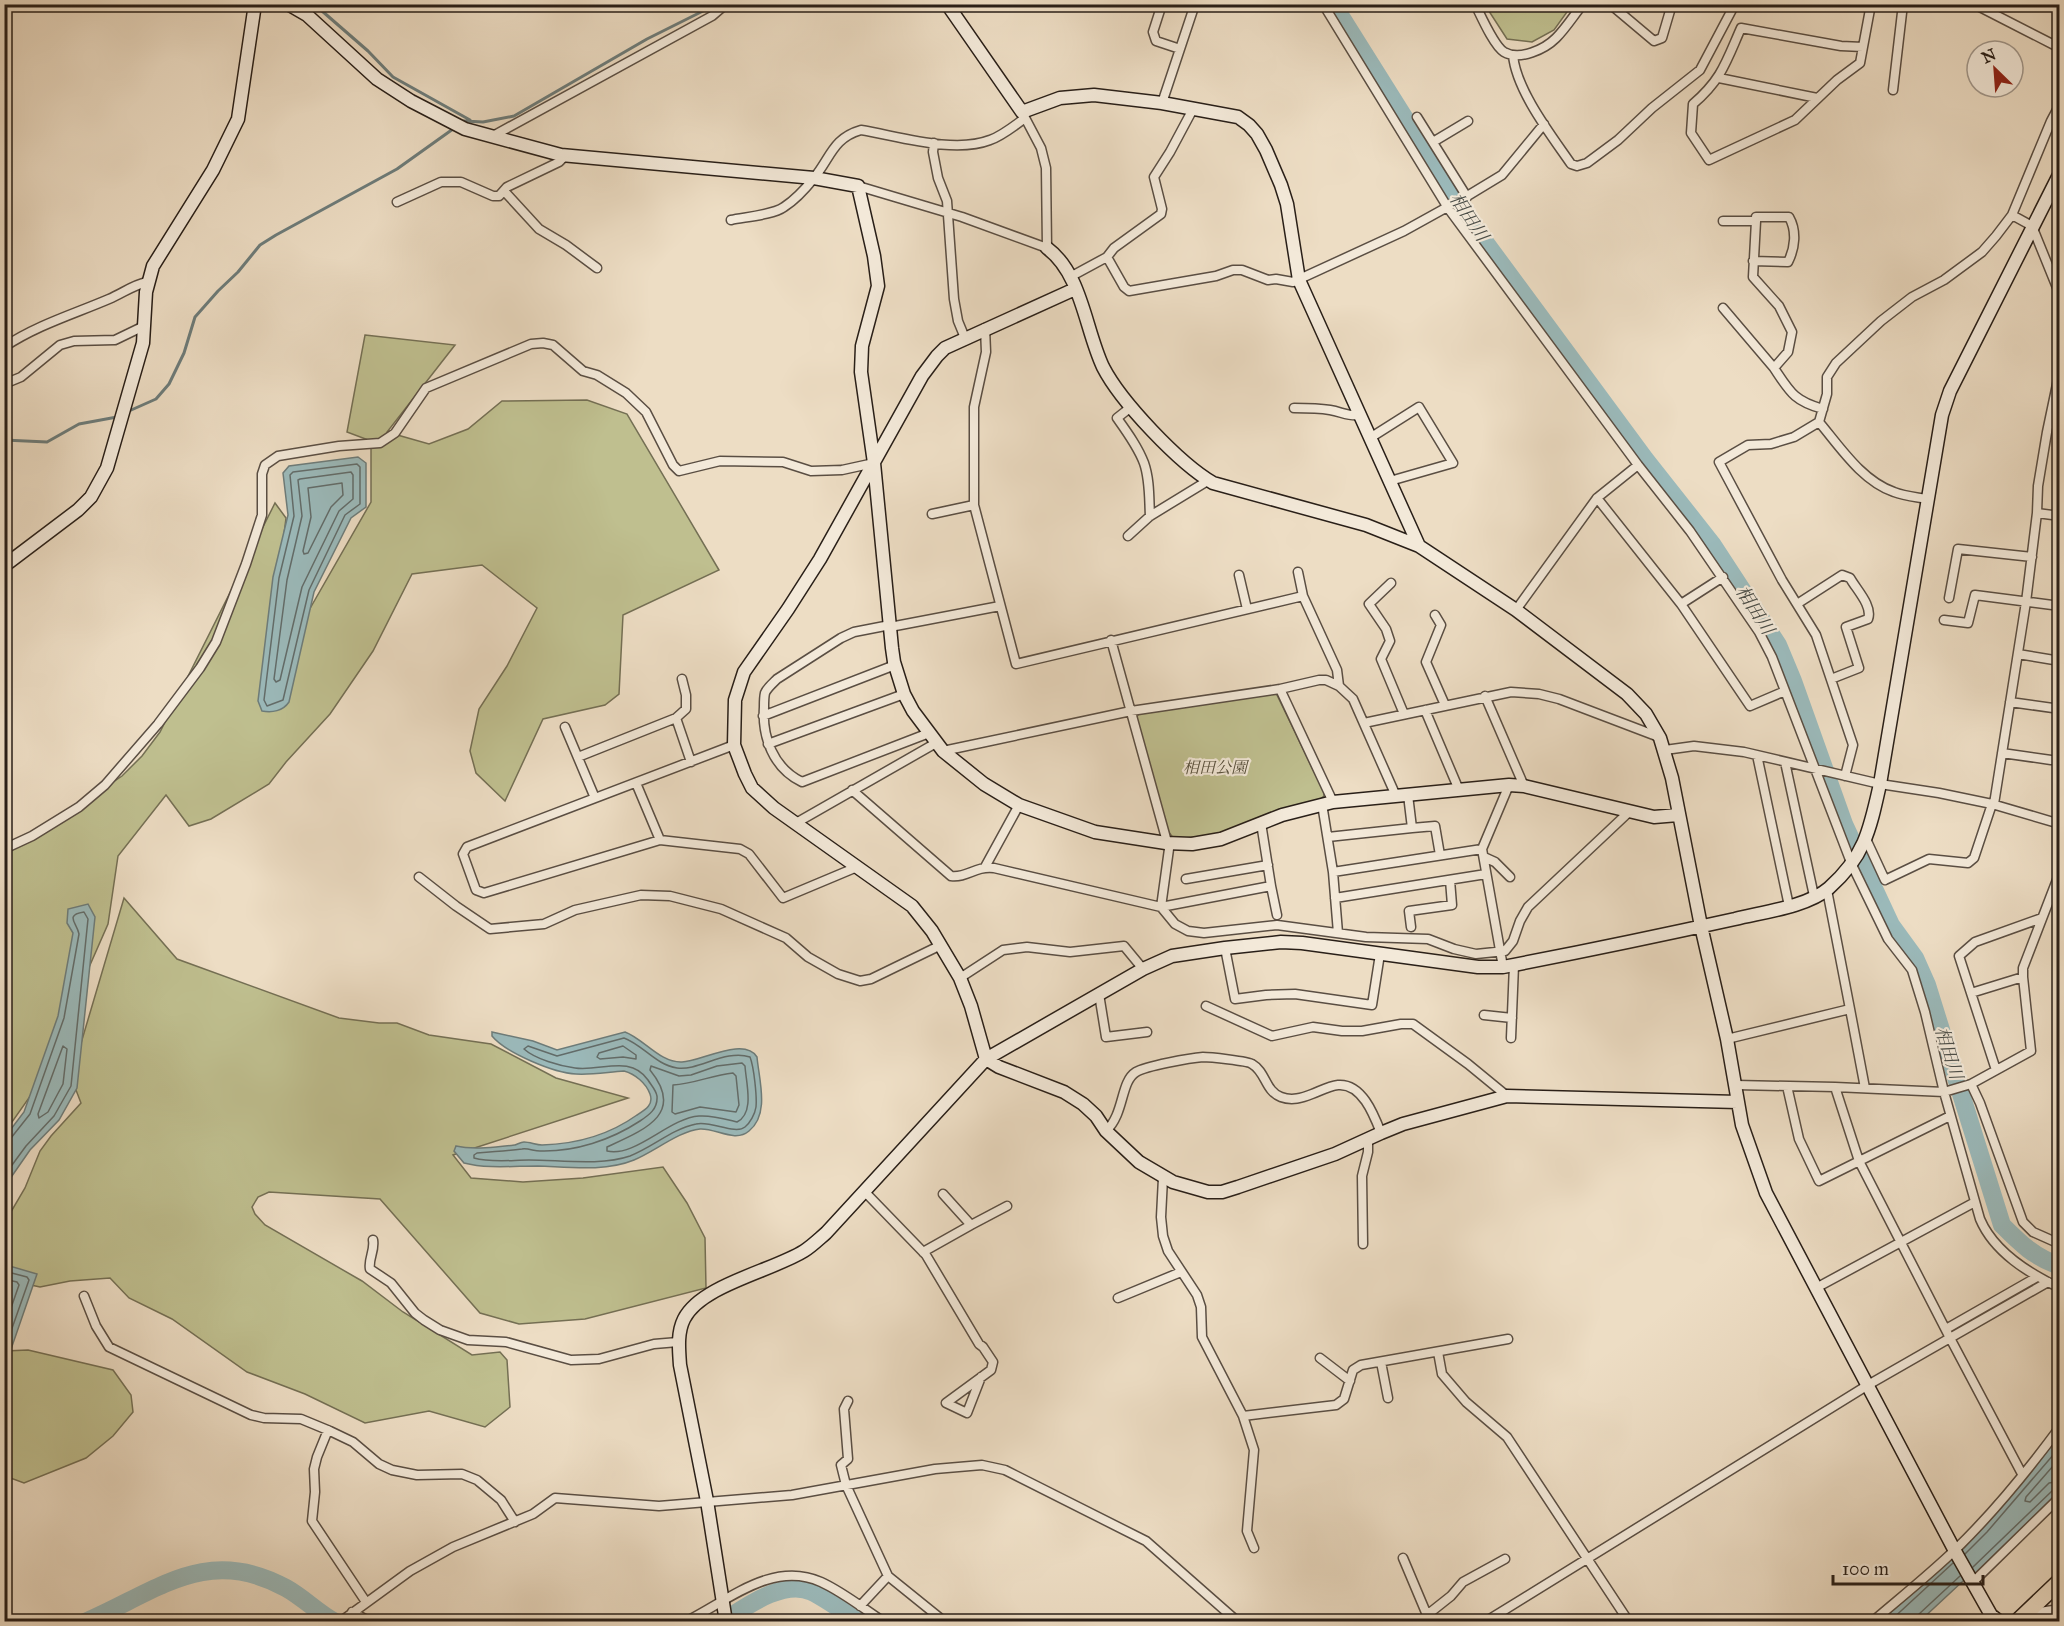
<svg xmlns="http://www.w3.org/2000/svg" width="2064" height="1626" font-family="'IM FELL Great Primer','Noto Serif JP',serif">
<rect width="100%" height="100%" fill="#edddc4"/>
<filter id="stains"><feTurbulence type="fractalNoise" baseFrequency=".00333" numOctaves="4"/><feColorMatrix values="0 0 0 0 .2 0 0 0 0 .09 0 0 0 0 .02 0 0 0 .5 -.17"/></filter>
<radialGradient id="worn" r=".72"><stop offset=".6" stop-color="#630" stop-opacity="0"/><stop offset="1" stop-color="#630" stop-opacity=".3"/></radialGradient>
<path fill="#bfbf8f" stroke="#746f54" stroke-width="1.5" d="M1485 5H1572L1554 30 1532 42 1507 39Z
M365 335 455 345 387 432 429 444 468 429 502 401 587 400 627 414 719 570 623 615 619 694 605 705 543 719 505 801 476 773 470 751 479 709 507 666 537 608 482 565 412 574 373 651 330 714 286 762 269 784 211 819 189 826 166 795 118 856 108 924 36 1088 5 1132V855L122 776 142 756 160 732 275 503 286 518 265 687 371 502V441L347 432Z
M1276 693 1324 792V796L1319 800 1214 835 1174 839 1165 827 1136 719 1139 713Z
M124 898 177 959 339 1018 379 1023H397L429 1035 491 1044 556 1078 628 1098 453 1155 471 1178 523 1182 583 1178 663 1167 687 1203 705 1238 706 1288 585 1319 519 1324 480 1313 380 1199 269 1192 258 1197 252 1207 255 1214 265 1225 362 1281 403 1312 472 1355 500 1352 507 1360 510 1407 485 1427 429 1411 365 1423 305 1394 247 1372 172 1319 129 1298 110 1278 70 1281 40 1287 31 1285 11 1269 5 1258V1222L25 1188 40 1151 51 1136 81 1103 71 1077Z
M28 1350 113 1370 131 1395 133 1412 113 1436 86 1458 24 1483 5 1476V1351Z"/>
<path fill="#9bbabb" stroke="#6d7c7a" stroke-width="1.5" d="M358 457 366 463V507L351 518 314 592 289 702C283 711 272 713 262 711L258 701 273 577 288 515 283 473 289 466Z
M88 904 95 917 77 1088 59 1120 30 1150 5 1186V1137L24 1112 58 1016 73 933 67 923 68 909Z
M492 1032 533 1041 557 1050 625 1032C644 1039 660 1063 682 1062 700 1062 744 1036 757 1057 759 1080 770 1114 749 1131 735 1143 716 1128 700 1129 679 1131 654 1152 634 1160 605 1172 568 1167 538 1166 514 1166 487 1169 464 1163L454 1151 456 1146C473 1150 498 1147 515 1145 518 1144 521 1142 524 1142 530 1142 536 1145 542 1145 577 1144 609 1135 637 1115 645 1110 654 1105 650 1094 646 1083 635 1074 624 1071 608 1072 592 1075 576 1074 554 1073 506 1053 492 1036Z
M4 1240 6 1265 37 1274 8 1358 5 1359Z
M2059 1437V1492L1976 1573 1963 1581 1920 1621 1880 1622 1965 1547Z"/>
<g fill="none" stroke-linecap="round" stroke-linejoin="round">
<path stroke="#626c6a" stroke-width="1.5" d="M357 464 360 467V504L345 515 309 590 283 700 267 706 264 700 279 578 294 516 290 475 293 472Z
M351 472 353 475V499L339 511 302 587 280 680 276 682 274 679 287 580 302 516 298 480 300 479Z
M342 483 343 495 331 507 308 553 304 554 303 551 311 517 308 488Z
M624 1038C643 1045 656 1065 677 1068 699 1071 725 1049 750 1057 754 1067 757 1097 756 1107 755 1114 750 1123 745 1127 735 1135 710 1120 696 1124 672 1129 653 1147 630 1156 601 1166 560 1160 529 1160 512 1160 491 1163 474 1158V1155L477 1153C492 1152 507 1151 522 1149 528 1148 534 1151 540 1151 575 1152 611 1140 640 1121 649 1115 658 1109 657 1096 656 1090 651 1085 648 1080 630 1054 600 1072 575 1068 560 1066 535 1059 524 1049L528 1046 557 1056Z
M63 1046 67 1049 63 1084 48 1112 39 1118 38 1114Z
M623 1046 636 1055V1059L623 1057 600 1059 597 1057 599 1053Z
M742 1063 745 1066C746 1083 755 1113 737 1122 725 1119 712 1115 699 1116 669 1118 635 1158 607 1151V1147C644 1130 686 1114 650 1070L651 1066 679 1076 691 1075 717 1066Z
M733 1073 736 1076 739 1105 736 1112 700 1107 675 1114 672 1112 673 1085C694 1084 712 1075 733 1073Z
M4 1140 11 1138 30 1114 64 1018 79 934C77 923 64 915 84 912L88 919 71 1086 54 1116 26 1146 4 1176
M4 1271 27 1277 29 1280 4 1351
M4 1279 17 1282 19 1285 4 1328
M2060 1458 2026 1497 2025 1501 2030 1502 2049 1483 2060 1481
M1965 1554 1987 1532 2060 1447
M1973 1567 2053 1490 2060 1488
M1889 1622 1953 1563
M1916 1622 1918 1615 1960 1576"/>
<path stroke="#6d7c7a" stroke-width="3" d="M314 4 368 51 393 77 470 120
M464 121 483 122 514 116 647 39 705 10 711 4
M129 411 156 399 169 384 184 353 195 317 218 291 238 272 260 245 276 235 397 169 453 129
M4 440 47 442 79 424 117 417"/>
<path stroke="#9bbabb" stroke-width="18" d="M1333 4 1468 219 1645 459 1712 544 1778 645 1793 681 1844 824 1891 925 1915 958 1927 985 2002 1225C2021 1244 2034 1257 2060 1266
M4 1618 8 1622
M85 1622C156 1592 206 1544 286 1588 304 1598 318 1613 335 1622
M722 1622C744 1608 784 1578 812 1592 828 1600 844 1612 859 1622"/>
<defs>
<path id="street" d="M1162 4 1153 32 1156 41 1180 49
M1323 4 1448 208 1638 465 1690 531 1759 632 1772 657 1852 865 1888 939 1912 970 1925 1012 1944 1092 1980 1219C1994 1252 2028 1273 2060 1288
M1475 4C1481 16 1494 46 1504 52 1520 61 1545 49 1556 38 1566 28 1574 15 1583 4
M1610 4 1654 41 1662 38 1672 4
M1974 4 2060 48
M1863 47 1841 46 1741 28C1726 62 1722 79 1693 104L1691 133 1709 160 1795 120 1837 80 1860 63 1871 4
M1513 55C1516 90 1551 135 1571 164L1577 166 1587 163 1618 140 1652 108 1700 70 1735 4
M1719 78 1817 98
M1893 90 1903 4
M1162 103 1195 4
M1417 117 1467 197
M491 137 712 16 726 4
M1433 142 1468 121
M934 143 933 152 938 178 947 201 954 299 958 321 965 338
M858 186 962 217 1047 248 1046 168 1041 148 1022 112
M505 192 539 229 566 245 597 268
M397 202 441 182H461L493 196H499L507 187 559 162 566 155
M2012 215 2032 226 2060 295
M731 220C745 217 773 215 784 207 795 200 806 188 814 178 831 157 833 138 861 130 898 136 954 154 990 140 1002 136 1014 126 1025 118
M1723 221H1756
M1107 257 1124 287 1129 291 1216 276 1233 270H1242L1268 280 1276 279 1293 282 1404 231 1469 195 1502 175 1544 124
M1753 261 1788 262C1795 248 1797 231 1789 217H1756V221L1753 277 1779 306 1792 332 1788 352 1774 368C1790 392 1794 401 1823 409
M1070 277 1107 257 1114 248 1161 214 1162 209 1154 177 1170 152 1193 109
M1723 308 1774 368
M4 347C37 325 74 314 109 299 123 293 133 285 147 282
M4 384 21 377 60 345 74 341 115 340 144 326
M1131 407 1117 418C1127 432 1138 447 1144 463 1150 480 1149 499 1150 516
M1294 408C1307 408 1318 408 1330 410 1342 412 1349 417 1360 415
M1819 422 1794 437 1771 444 1748 445 1719 462 1782 580 1816 635 1853 745 1845 776
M1370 438 1419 407 1453 463 1390 481
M1597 498 1681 604 1750 706 1785 691
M1927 499C1916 497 1904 496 1894 492 1862 481 1840 447 1819 422L1827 394V377L1836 363 1881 321 1912 297 1944 280 1982 252 1996 236 2012 215 2051 121 2060 104
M974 505V407L986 352 985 328
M2037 513 2060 516
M932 514 974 505 1016 664 1303 596 1337 670 1339 686
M1128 536 1150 516 1209 480
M1298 572 1303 596
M1239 575 1247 609
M1391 583 1369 604 1386 629 1390 641 1381 659 1404 714
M1949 598 1958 549 2032 557
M1681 604 1723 577
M1797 604 1842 575 1850 578C1856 589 1873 606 1868 619L1846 627 1859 668 1831 679
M1516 610 1597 498 1638 465
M1435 615 1441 625 1426 662 1445 705
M1944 620 1968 623 1975 595 2060 606
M890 625 854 632 841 638 777 679C773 683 767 688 765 693 764 697 764 703 764 707 762 737 773 768 802 782L929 733
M890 627 1000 606
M1111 640 1169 849 1161 907 1175 924 1188 931 1204 933 1277 925 1366 937 1428 939 1454 949 1476 954 1505 951 1513 941 1520 921 1528 907 1630 811
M2018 654 2060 661
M682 679 686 695V709L676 718 691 762
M1280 689 1333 802
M1485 696 1524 786
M2010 702 2060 709
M1425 710 1459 790
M763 716 895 665
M1364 723 1511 692 1539 694 1559 699 1659 737
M565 727 595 798
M768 744 904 694
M734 745 467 847 463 854 476 890 484 893 660 840 740 849 749 854 783 898 857 867
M1665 750 1694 746 1744 752 1880 784 1939 793 1992 804 2060 824
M943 751 1131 711 1280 689 1319 680H1326L1339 686 1353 699 1396 796
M2002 753 2051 760
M1757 755 1789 906
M578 757 676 718
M1785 762 1814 896
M636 783 660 840
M852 790 951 876C968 878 974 866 994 868L1161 907 1271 886 1277 915
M1322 804 1333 872 1338 933
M1994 804 2026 602 2037 513 2038 486 2047 432 2060 370
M796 823 936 743
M1261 823 1271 886
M1412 828 1435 826 1440 855
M1328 837 1412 828 1408 795
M1866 839 1885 880 1929 859 1968 863 1974 858 1992 804
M4 849 32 836 79 807 105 785 158 724 200 668 216 642 246 564 262 515V474L265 465 278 456 339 446 380 443 395 433 426 388 531 344 543 343 553 345 583 371 597 375 626 393 646 412 673 465 679 471 720 461 783 462 811 471 842 470 874 463
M1484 857 1495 862 1510 877
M985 867 1019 805
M1333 872 1482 849
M419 877 456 906 490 929 544 924 575 910 641 895 670 896 721 909 786 938 808 957 838 974 860 981 871 979 941 945
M1186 879 1268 865
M1335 898 1486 874
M1411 927 1409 911 1452 905 1450 880
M1225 948 1235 999 1266 995 1295 994 1372 1005 1380 954
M1503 967 1482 849 1509 785
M960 978 1003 950 1027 947 1070 952 1124 946 1143 969
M1971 993 2023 977
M1099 994 1106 1037 1147 1032
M1206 1006 1272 1036 1313 1027 1342 1031H1362L1401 1024H1413L1468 1064 1507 1096
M1850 1009 1865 1088
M1484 1015 1512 1018
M1511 1038 1514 965
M1727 1039 1850 1009 1827 890
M1996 1070 1959 956 1975 942 2042 918
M1971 1084 1980 1103 2023 1222 2033 1232 2060 1244
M1736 1085 1835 1087 1944 1092 1971 1084 2031 1051 2023 977V968L2060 872
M1787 1086 1799 1139 1819 1181 1950 1116
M1106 1131C1125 1113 1120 1082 1136 1072 1146 1066 1190 1058 1203 1057 1209 1057 1248 1061 1252 1064 1266 1072 1265 1091 1281 1097 1292 1101 1302 1098 1312 1094 1320 1091 1329 1086 1338 1085 1362 1083 1374 1115 1381 1133
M1163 1178 1161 1217 1163 1236 1168 1251 1197 1295 1201 1307 1202 1337 1243 1416 1336 1405 1344 1399 1353 1370 1361 1365 1508 1339
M864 1191 926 1255 979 1344 983 1347 993 1362 991 1370 946 1403 967 1413 981 1377
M971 1225 1007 1206
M373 1240C375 1251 368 1259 370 1269L391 1283 415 1313 424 1320 440 1330 468 1340 506 1342 571 1360 599 1359 654 1344 678 1342
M1363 1244 1362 1176 1368 1152V1139
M923 1252 971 1225 943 1194
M1816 1288 1975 1202
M84 1296 96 1326 109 1347 251 1415 264 1418 301 1419 330 1431 353 1442 379 1464 392 1470 417 1475 462 1474 477 1480 501 1500 515 1522
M1118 1298 1181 1272
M1946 1329 2037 1277
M1438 1352 1442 1374 1466 1402 1507 1437 1629 1622
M1320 1358 1350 1381
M1381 1362 1388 1398
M848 1401 844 1409 848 1459 841 1465 846 1485 888 1576 945 1622
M1243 1416 1254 1450 1247 1531 1254 1548
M328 1430 317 1457 314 1469 315 1492 312 1521 366 1602
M2022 1474 1950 1338 2048 1282
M1403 1558 1427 1615
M1972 1583 2060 1497
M860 1606 888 1576
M352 1612 371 1622
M340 1622 410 1571 453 1547 533 1514 555 1498 659 1506 792 1495 935 1469 982 1465 1005 1470 1146 1541 1238 1622
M685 1622C728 1601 772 1560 821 1582 843 1592 864 1609 884 1622
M1429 1622 1427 1615 1451 1596 1463 1582 1505 1559
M1485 1622 1868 1385 1950 1338 1859 1161 1835 1087
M1872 1622C1900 1598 1929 1575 1956 1549 1993 1513 2029 1469 2060 1427
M2030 1622 2025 1614 2060 1609"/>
<path id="secondary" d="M288 4 307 15 377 79 411 101 465 129 561 155 814 178 858 186 874 256 878 286 862 346 861 372 874 463 892 648 894 662 904 694 913 711 943 751 984 784 1019 805 1095 832 1166 843 1192 844 1221 839 1282 815 1333 802 1509 785 1524 786 1654 817 1678 815
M947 4 1022 112 1060 98 1094 95 1162 103 1238 117 1249 125 1257 134 1266 150 1281 185 1287 204 1299 280 1419 546
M1047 248C1082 274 1085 329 1103 367 1121 402 1179 463 1213 483L1366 525 1419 546 1516 610 1627 694 1646 714 1660 738 1672 778 1701 926 1727 1039 1742 1125 1766 1193 1956 1553 1991 1615 2000 1622
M1075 289 945 348 937 356 922 376 820 559 788 609 744 672 735 700 734 745 745 774 752 788 774 808 912 906 932 931 960 978 971 1006 986 1059 999 1067 1064 1092 1083 1104 1096 1116 1106 1131 1139 1162 1173 1182 1208 1192H1222L1238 1187 1335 1154 1381 1133 1403 1124 1507 1096 1738 1102
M4 566 78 510 91 497 107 468 143 343 146 292 153 266 213 170 238 119 255 4
M726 1622 707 1501 680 1365C679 1350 677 1333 684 1319 701 1285 772 1271 804 1251 812 1246 819 1239 826 1233L986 1059 1143 969 1172 956 1225 948 1281 942 1302 943 1478 967H1503C1581 952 1658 936 1735 919 1763 912 1807 907 1829 888 1865 856 1870 829 1880 784L1942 415 1950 391 2060 173"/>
<path id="highway" d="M2017 1622 2060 1581"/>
</defs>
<use href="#street" stroke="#5a4e43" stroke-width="11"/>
<use href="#secondary" stroke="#291f18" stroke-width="15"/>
<use href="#highway" stroke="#291f18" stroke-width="18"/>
<use href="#street" stroke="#f3e9d9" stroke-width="8"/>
<use href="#secondary" stroke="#f3e9d9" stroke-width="12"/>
<use href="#highway" stroke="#edddc4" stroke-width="15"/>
</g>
<g text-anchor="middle" stroke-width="4.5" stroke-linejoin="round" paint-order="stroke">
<g font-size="16" font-style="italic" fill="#564f3c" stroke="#f3e9d9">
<text x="1215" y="773">相田公園</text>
</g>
<g font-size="18" font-style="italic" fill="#4b4e49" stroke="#f3e9d9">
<text transform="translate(1469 217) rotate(56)" y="6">相田川</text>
<text transform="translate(1755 610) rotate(57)" y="6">相田川</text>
<text transform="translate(1949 1053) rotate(73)" y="6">相田川</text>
</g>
</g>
<rect width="2064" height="1626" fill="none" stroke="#edddc4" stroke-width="24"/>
<rect x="6" y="6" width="2052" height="1614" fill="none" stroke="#291f18" stroke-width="3"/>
<rect x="12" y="12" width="2040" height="1602" fill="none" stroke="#291f18" stroke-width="1.5"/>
<g transform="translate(1995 69) rotate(335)"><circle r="28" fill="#f3e9d9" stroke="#a2988c" stroke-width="1.5"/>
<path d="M0-4.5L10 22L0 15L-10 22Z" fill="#8f2418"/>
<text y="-9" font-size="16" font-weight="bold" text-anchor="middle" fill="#291f18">N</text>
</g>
<path d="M1833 1575v9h150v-9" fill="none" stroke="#291f18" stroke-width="3"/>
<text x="1842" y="1575" font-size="18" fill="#291f18" stroke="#f3e9d9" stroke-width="4.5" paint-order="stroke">100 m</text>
<rect width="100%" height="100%" filter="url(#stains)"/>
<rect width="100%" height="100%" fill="url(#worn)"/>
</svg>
